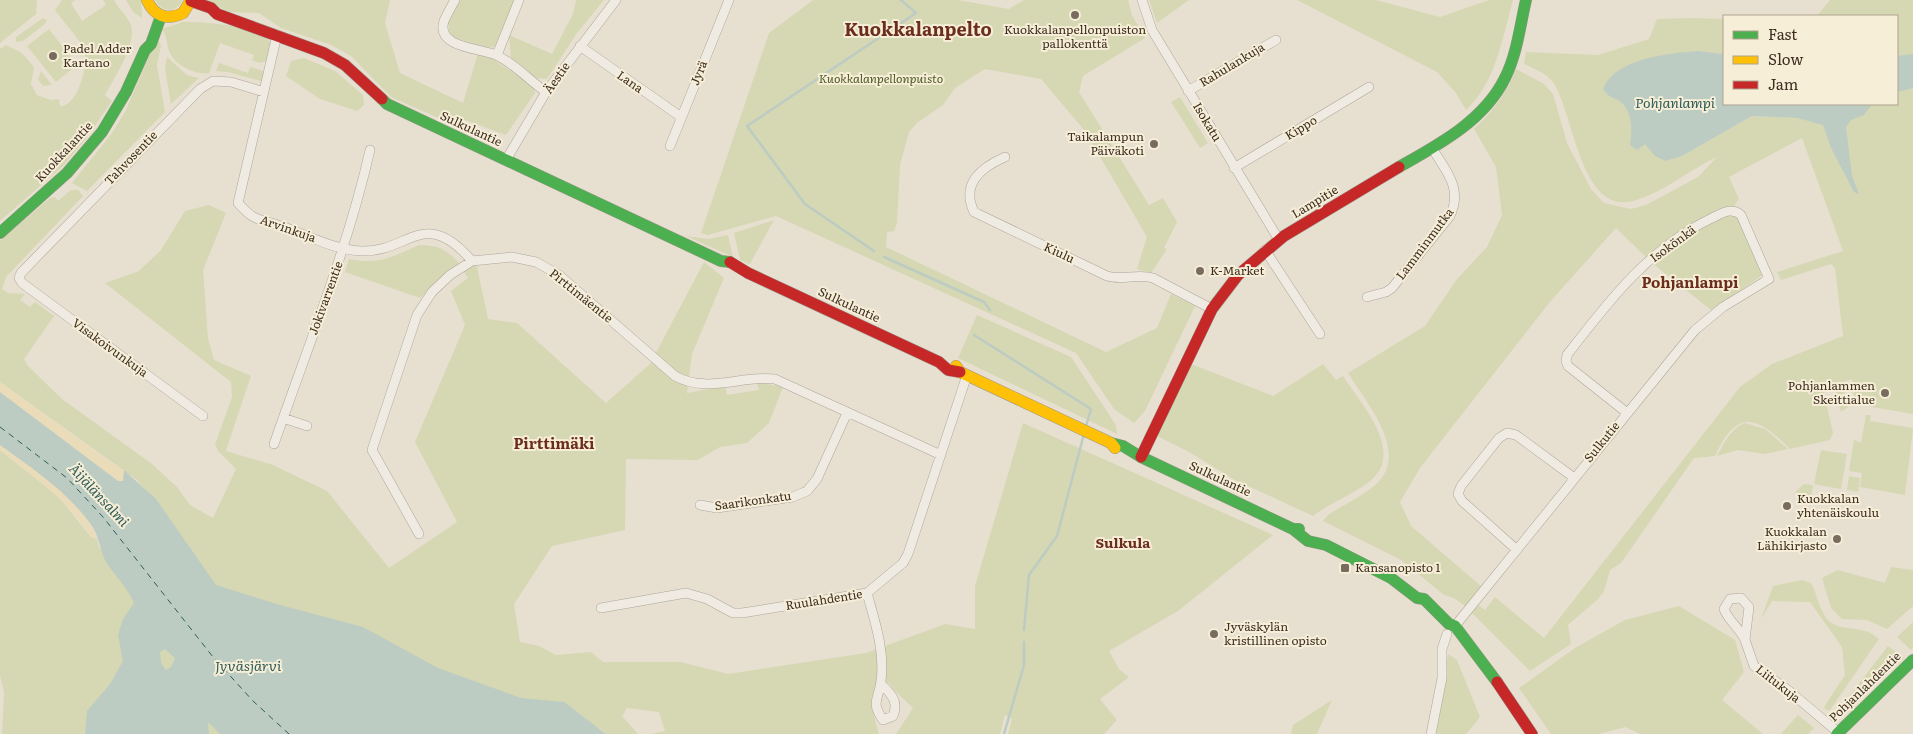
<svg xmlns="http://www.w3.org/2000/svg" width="1913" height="734" font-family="Literata,serif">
<rect width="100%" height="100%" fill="#e7e0d1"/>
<path fill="#d6d7b3" d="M0 0H37L36 14 0 43Z
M62 0H76L71 3 82 21 106 5 103 0H114C118 8 126 15 130 23 139 41 114 78 105 95L112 101 85 140 63 166 0 221V49L6 45 22 53 34 67 31 84 37 95 51 100 59 99 60 106C68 106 73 99 77 92 96 49 80 44 55 10Z
M126 0H141L142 18 133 12Z
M155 0H183C176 13 162 13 155 0Z
M203 0H390L385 23 400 73 463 103 478 53 487 55 533 86 535 93 506 135 462 119 448 122 391 97 351 56 331 45 281 28 259 13 230 12Z
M458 0H516L498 42 494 47 487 48 450 36 448 23Z
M576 0H604L577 33 547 79 536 78 511 60 509 35 552 54 573 14Z
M813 0H958L1009 9 1024 0H1128L1132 15 1145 38 1083 76 1079 92 1149 205 1163 198 1177 222 1164 248 1167 249 1151 273 1137 269 1147 237 1085 131 1041 79 985 69 955 88 943 105 917 123 909 132 900 165 897 223 894 231 887 232 886 247 1106 352 1157 328 1171 294 1195 306 1145 411 1134 423 1114 409 1076 353 776 216 708 235 701 233 769 33Z
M1149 0H1189L1157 23Z
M1297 0H1376L1440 17 1489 0H1513C1502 39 1496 82 1466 110L1456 93 1437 72Z
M1830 0H1913V74L1897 78V16H1817Z
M43 18 47 20 45 24 23 41 16 42V37Z
M1692 18 1724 19V54L1699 51 1666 161 1682 156 1752 116 1797 118 1817 123 1820 104H1897V85L1913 84V414L1855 404 1852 379 1823 389 1833 433 1830 440 1790 449C1757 416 1737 408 1715 456L1694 458 1621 563 1610 570 1604 591 1598 599 1568 625 1571 644 1530 671 1471 612 1477 604 1485 610 1495 597 1544 638 1740 387 1772 364 1843 336 1835 268 1831 264 1781 280 1777 272 1843 251 1802 138 1729 177 1739 199 1733 207 1763 275 1711 310 1651 262 1616 228 1549 303 1420 468 1400 502 1411 526 1482 587 1465 606 1454 598 1444 595 1401 560 1323 521 1328 515C1343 505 1361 497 1374 486 1412 454 1367 404 1348 373L1425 326 1457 279 1487 247 1502 215 1496 167 1474 129C1493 111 1507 93 1516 69L1544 84 1553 94 1567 143 1591 189 1604 203 1631 209 1646 205 1698 177 1717 157C1689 170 1663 193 1633 201 1577 216 1573 100 1550 79 1544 72 1532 68 1524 64L1526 52 1598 55 1649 39 1657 19Z
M183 22C201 21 262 26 271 43L267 61 259 63 252 60 254 55 220 43 209 73C195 75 175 66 169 51 166 43 168 37 162 29Z
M49 29 77 65 56 82 27 46Z
M157 38 161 45 157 65 165 112 87 191 72 183 112 133 125 112Z
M167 57 187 75 199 78 171 104 165 69Z
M304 58 335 71 363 95 364 105 357 111 320 99 286 76 291 61Z
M219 63 248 73 250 67 263 71 264 79 261 81 228 72 216 71Z
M41 71 52 85 43 86 38 80Z
M1180 97 1208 143 1200 148 1171 102Z
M71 190H78L83 196 6 277 2 289 8 293 25 294 20 300 30 307 35 302 54 316 24 359 27 365 62 399 152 464 177 487 190 505 213 518 236 469 218 451 215 445 232 397 231 382 105 283 139 271 161 250 185 211 209 205 226 213 203 270 208 338 214 360 251 376 226 451 273 465 327 491 389 568 457 522 415 442 465 325 451 291 468 278 462 269 476 262 488 319 517 323 606 403 650 364 704 262 724 278 692 354 687 393 725 386 727 395 759 390 757 382 783 387 769 423 747 443 720 447 698 460 626 459 625 530 552 546 514 604 520 642 539 646 556 655 591 652 603 662H680L728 674 866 653 945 624 975 629V586L1023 423 1273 535 1178 611 1109 651 1119 669 1129 677 1100 699 1117 720 1104 734H1008L1012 719 1005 715 1000 734H896L913 708 894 690 889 683 876 685C870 702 874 718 879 734H650L665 731 659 712 627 708 622 716 638 734H606L598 727 592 734 253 597 257 627 160 529 170 519 137 480 0 382V241L50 198 55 197 58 201Z
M774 220 750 264 740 260 734 233Z
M728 235 733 257 686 236 708 239Z
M419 245C440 246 444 248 459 263L420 298 345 272 349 259C379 265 392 257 419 245Z
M977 315 1071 357 1116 425 1117 434 958 358Z
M1191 364 1273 396 1323 364 1336 380 1343 376C1361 404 1407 453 1369 482 1352 495 1330 503 1313 516L1233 479 1189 452 1157 436Z
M1843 386 1848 407 1841 412 1835 389Z
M1866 415H1871L1870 421 1913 428 1905 495 1860 487 1862 473 1849 471 1854 440 1861 443Z
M1745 423 1765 429 1788 449 1765 454 1738 450 1717 456C1725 442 1730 429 1745 423Z
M0 450 59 497 91 537 97 539 99 547 245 734H2L4 692 0 676Z
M1821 450 1847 454 1841 489 1814 484Z
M1849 476 1860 478 1858 492 1847 490Z
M1804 484 1813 485 1811 497 1795 492Z
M1891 567 1913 570V606L1887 629 1867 620 1842 619 1831 608 1822 578 1838 570 1885 583Z
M1802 580 1811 583C1816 592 1818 603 1823 613 1832 631 1849 626 1865 631 1870 632 1875 636 1879 639L1830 710H1826L1824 707 1845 675 1842 647 1810 602 1772 601 1761 619 1773 586Z
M1679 606 1735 640 1744 672 1722 700 1763 734H1640L1625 727 1599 734H1551L1519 688 1575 648 1625 620Z
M1913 622V647L1911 650 1897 637Z
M1888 646 1904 658 1841 717H1837V712Z
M1448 654 1457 660 1480 717 1466 734H1436Z
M1332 700 1317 734H1291L1293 725Z
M1798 715 1814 728 1808 734H1781Z"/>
<path fill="#eadcb9" d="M0 382 113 464 124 470 125 476 123 481H118L0 392Z
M0 445C30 466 86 503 97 539L91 537C69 501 33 476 0 450Z"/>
<path fill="#bcccc2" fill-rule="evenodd" d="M1699 51 1724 54V104H1872L1864 115 1851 120 1846 127 1852 176 1859 194 1854 192 1831 148 1823 125 1797 118 1752 116 1682 156 1666 161 1655 156 1645 144 1637 150 1630 145C1632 131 1633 114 1622 103 1615 97 1608 98 1603 89 1615 58 1670 53 1699 51Z
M1913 54V88L1897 92V56Z
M0 392 118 481H123L124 470 156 499 216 585 280 605 363 627 438 668 521 698 564 702 606 734H220L208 722 209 734H85L87 711 110 684 123 661 118 635 123 619 134 603C127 587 115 576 106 562 100 551 99 536 92 526 68 492 33 469 0 445ZM165 649 175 658 171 667 166 670 161 663 160 652Z"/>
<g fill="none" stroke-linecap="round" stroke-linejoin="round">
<path stroke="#bcccc2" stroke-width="2.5" d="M874 251 805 204 747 126 916 13 901 0
M884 257 984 302 990 310
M974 335 1091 409 1086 426
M1024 630 1029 575 1057 536 1084 434
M1004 734 1024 665V642"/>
<path stroke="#2f5d5a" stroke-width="1" stroke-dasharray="6 5" stroke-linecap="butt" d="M0 427 67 478 103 517 213 657 253 701 289 734"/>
<defs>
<path id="street" d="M455 0C451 7 447 14 444 21 435 48 481 48 496 55 514 63 530 81 546 92
M1142 0 1152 30 1279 240
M277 35 238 203C242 207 247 213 252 216 260 221 272 223 281 226 306 235 335 250 361 251 409 253 424 205 472 261
M580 46 681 117
M497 55 519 0
M1188 91 1276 40
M670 146 729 0
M1005 157C980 168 961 184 974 212L1107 276C1123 281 1137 273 1153 278L1212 309
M506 160 546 92 616 0
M1234 168 1369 87
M1265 250 1320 334
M1367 297 1386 292 1392 288 1450 216C1463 188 1446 171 1432 148
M203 416 22 283 19 278 21 273 200 89 213 81 231 82 264 92
M283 418 307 426
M274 444C308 346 347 251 370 150
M700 505 717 508 793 497 807 491 817 479 847 413
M419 534 372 450 417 315 432 292 450 275 472 261 512 257 536 262 559 275 675 376C707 394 741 375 775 379L941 455
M1517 550 1462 501 1458 494 1461 486 1499 438 1507 433 1516 435 1573 477
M867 593C875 622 885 651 881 681 879 700 870 701 883 720L893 716C899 701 891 694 881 684
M601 608 686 593 707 599 733 613H742L867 593 903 563 908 554 967 375
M1455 626 1695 330 1723 307 1769 279 1741 215C1731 206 1721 214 1710 219 1649 248 1608 302 1567 355L1566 361 1568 366 1626 412
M1745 640C1739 627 1729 622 1724 609L1730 599 1741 598 1749 607 1745 640 1754 666 1788 690 1840 734
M1431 734 1442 678V649L1447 634"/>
<path id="fast" d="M382 99 387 104 721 261 730 262
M1399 167C1438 145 1484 121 1505 78 1517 54 1520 26 1526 0
M0 233 67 173 102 132 126 92 145 50 151 44 161 16
M1111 443 1123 446 1141 457 1293 529H1299
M1293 529 1308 541 1326 545 1391 578 1417 598 1424 599 1449 624 1455 626 1497 682
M1837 734 1913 660"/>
<path id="slow" d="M147 0C154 16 167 21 183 13L191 0
M956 366 960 372 1111 443 1115 448"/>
<path id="jam" d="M191 1 211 8 217 14 324 53 345 65 382 99
M730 262 748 273 939 362 948 370 960 372
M1141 457 1212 309 1238 275 1284 236 1399 167
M1497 682 1532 734"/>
</defs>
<use href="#street" stroke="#ada599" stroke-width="10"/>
<use href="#fast" stroke="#9c958a" stroke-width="12"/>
<use href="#slow" stroke="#9c958a" stroke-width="12"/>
<use href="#jam" stroke="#9c958a" stroke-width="12"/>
<use href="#street" stroke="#efebe3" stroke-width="9"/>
<use href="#fast" stroke="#4caf50" stroke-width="11"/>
<use href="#slow" stroke="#ffc107" stroke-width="11"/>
<use href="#jam" stroke="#c62828" stroke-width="11"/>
</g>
<g fill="#786c5e" stroke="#f7eed8" stroke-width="2">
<circle cx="1075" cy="15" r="5"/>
<circle cx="53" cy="56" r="5"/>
<circle cx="1154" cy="144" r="5"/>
<circle cx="1200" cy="271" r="5"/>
<circle cx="1885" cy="393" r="5"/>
<circle cx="1787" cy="506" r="5"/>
<circle cx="1837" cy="539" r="5"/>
<rect x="1340" y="563" width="10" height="10" rx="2.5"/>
<circle cx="1214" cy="634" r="5"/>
</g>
<g text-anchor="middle" stroke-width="4" stroke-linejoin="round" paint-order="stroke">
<g font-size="12" fill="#3d2e20" stroke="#f7eed8" text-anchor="start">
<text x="1075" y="34" text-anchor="middle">Kuokkalanpellonpuiston<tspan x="1075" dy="14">pallokenttä</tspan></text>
<text x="63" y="53">Padel Adder<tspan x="63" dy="14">Kartano</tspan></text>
<text x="1144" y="141" text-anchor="end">Taikalampun<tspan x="1144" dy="14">Päiväkoti</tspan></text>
<text x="1210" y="275">K-Market</text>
<text x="1875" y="390" text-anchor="end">Pohjanlammen<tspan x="1875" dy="14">Skeittialue</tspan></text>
<text x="1797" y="503">Kuokkalan<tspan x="1797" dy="14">yhtenäiskoulu</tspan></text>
<text x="1827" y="536" text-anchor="end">Kuokkalan<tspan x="1827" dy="14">Lähikirjasto</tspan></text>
<text x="1355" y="572">Kansanopisto 1</text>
<text x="1224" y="631">Jyväskylän<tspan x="1224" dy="14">kristillinen opisto</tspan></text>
</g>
<g font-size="12" fill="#3d2e20" stroke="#f7eed8">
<text transform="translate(1232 65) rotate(-31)" y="4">Rahulankuja</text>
<text transform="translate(699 73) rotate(-68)" y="4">Jyrä</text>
<text transform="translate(557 78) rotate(-55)" y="4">Äestie</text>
<text transform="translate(630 82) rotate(35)" y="4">Lana</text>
<text transform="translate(1207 122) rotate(59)" y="4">Isokatu</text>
<text transform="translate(1301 128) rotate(-31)" y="4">Kippo</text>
<text transform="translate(471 129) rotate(25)" y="4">Sulkulantie</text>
<text transform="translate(64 152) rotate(-47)" y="4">Kuokkalantie</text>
<text transform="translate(131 158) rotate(-46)" y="4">Tahvosentie</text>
<text transform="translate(1315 202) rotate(-31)" y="4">Lampitie</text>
<text transform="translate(288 229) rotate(19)" y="4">Arvinkuja</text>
<text transform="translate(1425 244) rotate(-53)" y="4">Lamminmutka</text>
<text transform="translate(1673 244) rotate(-36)" y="4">Isokönkä</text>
<text transform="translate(1059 253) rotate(25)" y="4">Kiulu</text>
<text transform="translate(581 296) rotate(39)" y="4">Pirttimäentie</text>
<text transform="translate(326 298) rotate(-70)" y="4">Jokivarrentie</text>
<text transform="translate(849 305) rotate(25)" y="4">Sulkulantie</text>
<text transform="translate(110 348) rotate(36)" y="4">Visakoivunkuja</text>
<text transform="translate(1602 442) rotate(-51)" y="4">Sulkutie</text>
<text transform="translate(1220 479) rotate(25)" y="4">Sulkulantie</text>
<text transform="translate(753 501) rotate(-8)" y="4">Saarikonkatu</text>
<text transform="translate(824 600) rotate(-9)" y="4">Ruulahdentie</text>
<text transform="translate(1778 684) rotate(38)" y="4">Liitukuja</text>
<text transform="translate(1865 687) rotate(-44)" y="4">Pohjanlahdentie</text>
</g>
<g font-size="12" font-style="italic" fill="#4d5a26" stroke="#f7eed8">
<text x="881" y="83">Kuokkalanpellonpuisto</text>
</g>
<g font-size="14" font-style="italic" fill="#2f5d5a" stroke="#f7eed8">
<text x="1675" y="108">Pohjanlampi</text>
<text transform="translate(99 495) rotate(47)" y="5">Äijälänsalmi</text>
<text x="248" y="671">Jyväsjärvi</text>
</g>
<g font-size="14" font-weight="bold" fill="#6b2e1e" stroke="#f7eed8">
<text x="1123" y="548">Sulkula</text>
</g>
<g font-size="15" font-weight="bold" fill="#6b2e1e" stroke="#f7eed8">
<text x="1690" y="288">Pohjanlampi</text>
<text x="554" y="449">Pirttimäki</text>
</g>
<g font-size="18" font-weight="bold" fill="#6b2e1e" stroke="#f7eed8">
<text x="918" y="36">Kuokkalanpelto</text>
</g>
</g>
<rect x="1723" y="15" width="175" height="90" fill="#f7eed8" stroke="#ada18e"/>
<rect x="1733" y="31" width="25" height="8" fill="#4caf50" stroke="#ada18e"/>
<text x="1768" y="40" font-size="15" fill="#3d2e20">Fast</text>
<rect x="1733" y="56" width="25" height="8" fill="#ffc107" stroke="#ada18e"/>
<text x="1768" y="65" font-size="15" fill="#3d2e20">Slow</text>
<rect x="1733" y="81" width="25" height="8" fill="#c62828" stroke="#ada18e"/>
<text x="1768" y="90" font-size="15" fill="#3d2e20">Jam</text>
</svg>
